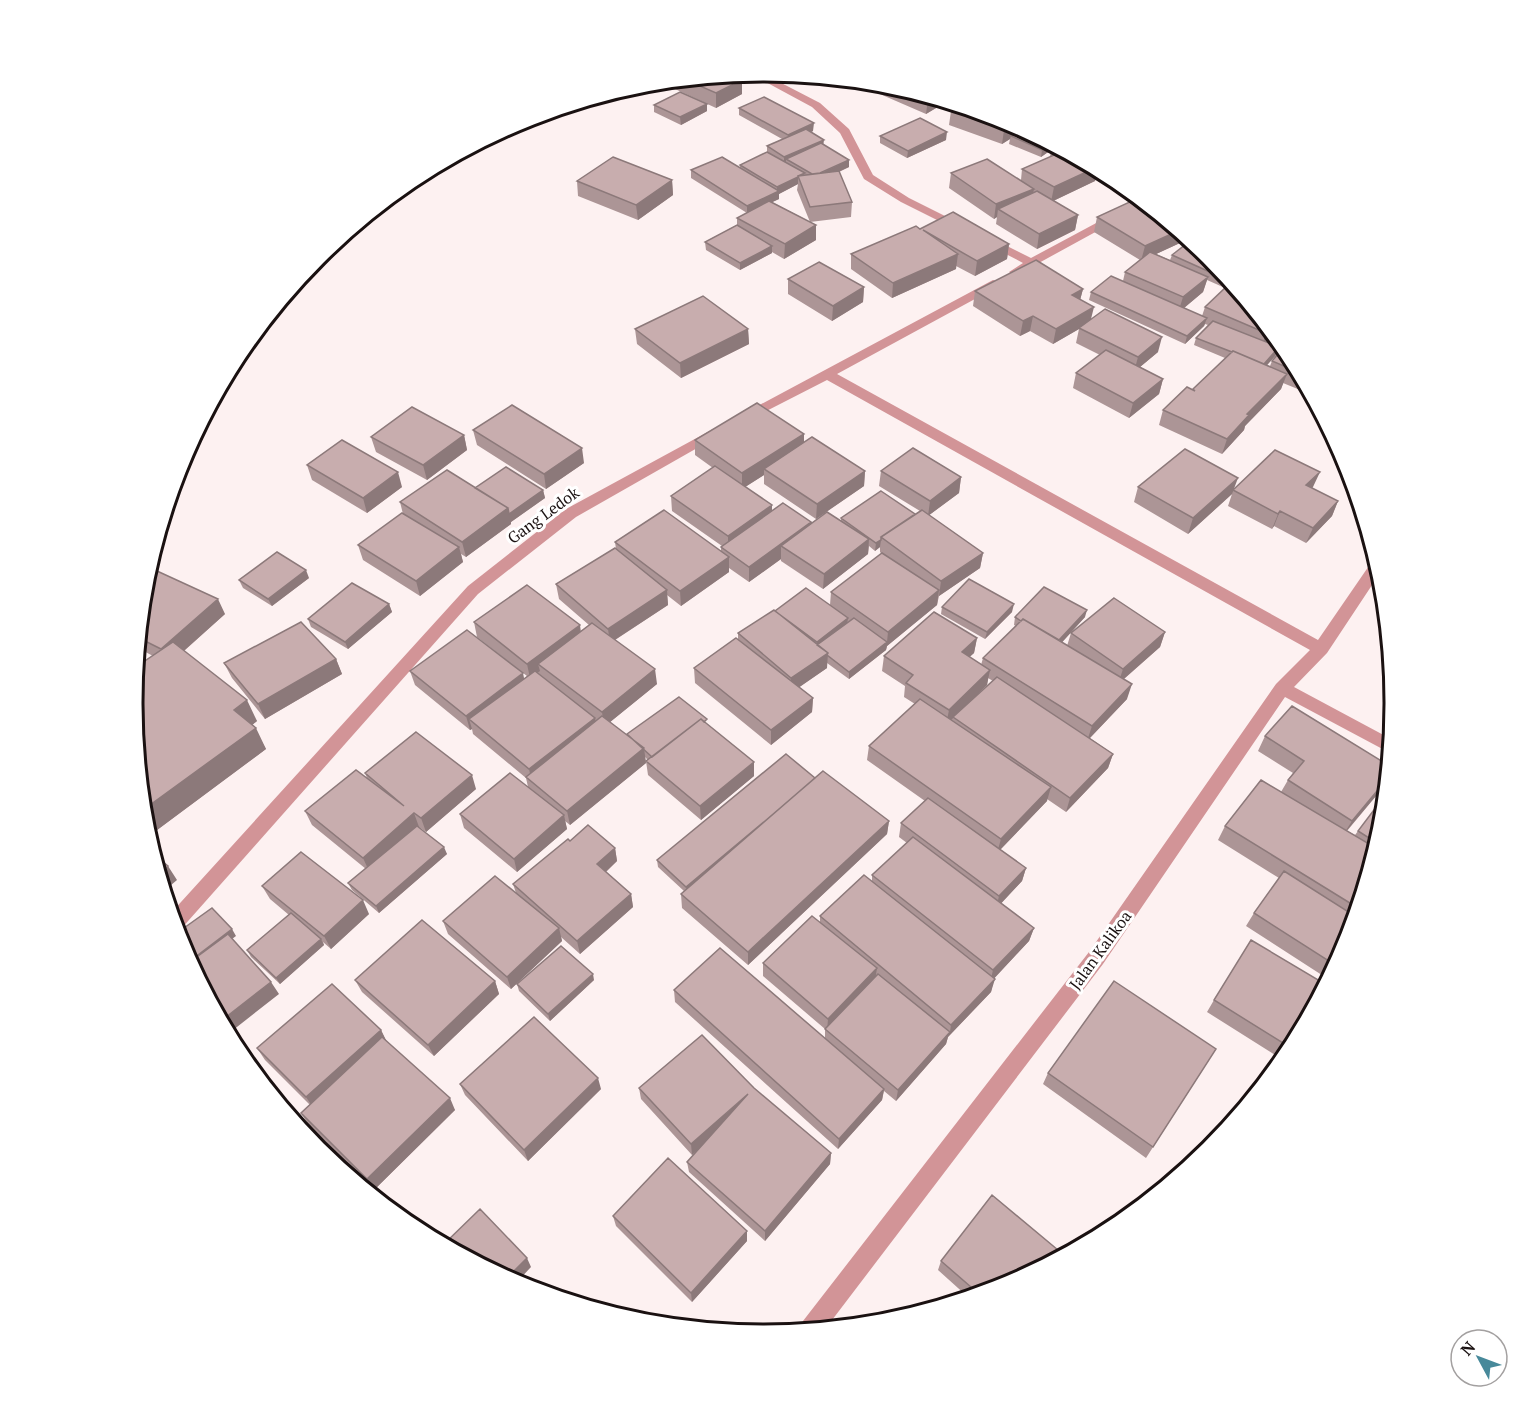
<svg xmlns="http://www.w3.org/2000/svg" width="1527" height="1406" font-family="'PT Serif',serif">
<rect width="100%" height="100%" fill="#fdf1f1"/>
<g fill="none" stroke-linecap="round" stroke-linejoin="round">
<path fill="#d29497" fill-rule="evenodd" d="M760 72 820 103 849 129 873 175 909 198 965 226V230H957L901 202 864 179 840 133 812 107 749 73Z
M1143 202 1150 208 1121 218 1015 276 1009 272 1023 263 983 242 985 239H993L1031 258 1113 214Z
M993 280 997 281V287L837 374 1318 640 1373 560 1376 559 1380 573 1327 653 1294 687 1391 739 1390 753 1285 697 1103 964 826 1328 800 1330 803 1321 1089 952 1276 684 1310 650 827 380 751 419 746 420 739 416Z
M715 428 722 432 720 435 576 517 478 594 181 929 176 930 171 913 468 586 566 509Z"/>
</g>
<path fill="#ac9596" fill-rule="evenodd" d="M731 75 742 80V94L716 108 660 82Z
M841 80 862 82 852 86Z
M873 83 887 84 946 102 926 114 873 91Z
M707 104V111L681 125 654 112V105Z
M739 108 813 131 811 132 823 145 849 160V167L839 172 852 202 851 217 810 222 797 190 798 184 779 194V199L772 202 816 225V240L784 259 772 252V253L740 270 706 250 705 242 737 225V218L747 213 691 178V170L740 167V165L767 152V146L782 139 739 115Z
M951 111 1005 120 1114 179 1119 183 1097 174 1095 181 1053 201 1078 215 1075 230 1037 249 996 224 997 217 994 219 949 188 951 173 1021 180 1022 169 1050 157 1051 150 1041 157 1009 144 1010 139 1002 144 949 125Z
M880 136 946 140 907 158 880 143Z
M672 180 673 195 638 220 578 196 577 181Z
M1150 208 1182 234 1180 243 1156 254 1170 260 1172 255 1210 257 1241 295 1207 280 1203 292 1184 308 1202 316 1205 307 1274 335 1266 342 1276 355 1267 365 1270 366 1272 361 1288 353 1310 394 1283 383 1281 389 1245 426 1244 430 1222 454 1159 425 1163 410 1193 390 1225 358 1194 345 1196 338 1208 325 1205 324 1204 326 1185 344 1089 300 1091 292 1123 281 1125 272 1140 260 1094 232 1097 217Z
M920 229 1009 244 1007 259 975 276 956 266V269L892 298 851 269V254Z
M788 279 864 287 863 302 832 321 788 294Z
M1083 289 1080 300 1091 319 1158 352 1140 367 1163 379 1159 394 1129 418 1073 388 1076 373 1100 355 1076 343 1079 329 1053 344 1030 331 1020 336 973 306 975 291Z
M635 329H748L749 344 681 378 637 344Z
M473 430 584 463 546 489 477 445Z
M804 434V442L865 471 864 486 816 519 764 484V475L745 487 772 505V511L811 522V524L841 521V518L915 514 920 511 879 486 881 471 961 477 959 493 929 515 983 553 980 568 939 596 937 605 887 646 886 650 849 679 827 663V668L799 687 813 698 812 712 771 745 695 683 694 668 738 639V633L775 611 830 605 831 592 882 554 880 552V547L875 551 869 546 868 554 823 589 781 561V559L749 582 729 568V572L681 606 667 595 668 605 615 640 657 684 610 722 627 736V734L707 724 754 776 701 820 648 775 646 761 648 760 645 757 646 763 570 825 565 821 567 829 517 872 464 828 460 814 528 787 526 778 473 734 472 729 470 730 415 685 410 671 524 679 527 676 477 637 474 622 581 631 589 625 559 599 556 584 616 549 615 542 721 552V547L722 546 672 511 671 496 713 468 695 455V440Z
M464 435 467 450 427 480 376 452 371 437Z
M307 465 402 487 367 513 312 480Z
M1138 487 1234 490 1313 487 1312 488 1338 501 1332 516 1306 543 1274 526 1272 529 1228 506 1232 494 1188 534 1134 502Z
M475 488 543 490 545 498 511 522V524L466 557 461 554 463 562 420 596 363 560 358 545 403 514 400 502Z
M309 578 272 606 243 588 239 580Z
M144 582 225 614 184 651 257 721 252 725 266 749 149 836 147 834 145 826 153 656 138 648Z
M389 604 392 612 348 649 311 627 308 619Z
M942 607 1012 612 985 639 941 614Z
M1015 617H1085L1062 642 1067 646 1071 633 1165 632 1160 647 1124 679 1127 699 1090 738 1113 754 1108 768 1066 812 1047 799V801L1000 850 1026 868 1022 881 1001 903 1034 928 1029 941 994 978 991 992 948 1037 946 1044 896 1101 884 1091 882 1100 838 1149 675 1002 674 990 825 1038V1029L763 976V963L820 922V916L872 881V875L907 843 899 837 901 823 925 801 867 760 869 746 915 704 904 697 905 686 882 671 884 656 977 638 974 653 969 657 981 665 983 658 1016 626 1014 625ZM988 678 993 681 966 705 987 685Z
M336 659 342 674 265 719 232 678 224 663Z
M1265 736 1388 765 1386 784 1347 831 1355 835 1358 831 1382 826 1346 945 1328 979 1246 926 1254 913 1279 878 1218 840 1225 826 1281 792 1288 780 1293 773 1258 751Z
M365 773 476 789 426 832 419 827 447 854 379 913 352 890 348 883 366 869 312 825 305 811 367 778Z
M815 778 889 821 887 834 748 965 682 908 681 894 684 891 658 867 657 860Z
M570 841 615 848 617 861 606 872 631 894 633 907 580 954 561 937 562 941 511 989 448 934 443 921 516 893 513 884Z
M262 886 369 914 331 949 323 942 324 945 280 984 251 957 247 950 289 915 270 899Z
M355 980 495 981 499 994 434 1056 362 992Z
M594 980 550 1021 519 991 517 984Z
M1325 984 1288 1054 1283 1060 1207 1012 1214 1000Z
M381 1030 386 1041 455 1110 374 1190 308 1124 301 1113 310 1105 265 1060 257 1048Z
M1216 1049 1146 1158 1043 1084 1048 1073Z
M460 1084 601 1089 528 1161 465 1095Z
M639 1088 831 1153 830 1164 765 1241 689 1172 687 1162 699 1149 692 1155 641 1099Z
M613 1216 747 1231V1241L692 1302 616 1226Z
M941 1261 1005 1286 968 1297 938 1270Z"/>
<path fill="#8c797a" d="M742 80V94L716 108V93Z
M853 81 862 82 852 86Z
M931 98 946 102 926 114 928 99Z
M707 104V111L681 125 680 117Z
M814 123 813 131 788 143V135Z
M1013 124 1024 130 1011 136 1010 139 1002 144 1004 130Z
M947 132 946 140 907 158 908 151Z
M824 140 823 147 786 159V163L784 164V157Z
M1050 144 1052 145 1051 150 1041 157 1042 150Z
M849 160V167L814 183 815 176Z
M1095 168 1098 170 1095 181 1051 202 1054 187Z
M798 177V184L779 194V199L747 214V206L777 192V187Z
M672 180 673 195 638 220 636 205Z
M1034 189 1031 204 998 209 997 217 994 219 996 204Z
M1078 215 1075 230 1037 249 1039 234Z
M816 225V240L784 259 785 244Z
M1178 231 1182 234 1180 243 1141 261 1145 246Z
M1009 244 1007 259 975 276 977 261Z
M772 246V253L740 270V263Z
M958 254 956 269 892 298 893 283Z
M1208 277 1203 292 1178 313 1183 297Z
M864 287 863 302 832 321 833 306Z
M1083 289 1079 304 1072 295Z
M1094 307 1090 323 1079 328V329L1053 344 1056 329Z
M1033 316 1030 331 1020 336 1023 321Z
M1207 318 1204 326 1185 344 1187 336Z
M748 329 749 344 681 378 680 363Z
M1269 329 1274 335 1261 348 1266 333Z
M1162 337 1158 352 1134 372 1138 357Z
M1279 347 1276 355 1260 373 1263 365Z
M1287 374 1281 389 1245 426 1244 430 1222 454 1227 439 1247 414Z
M1163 379 1159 394 1129 418 1133 403Z
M804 434V449L764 469V475L742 489V473Z
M464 435 467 450 427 480 423 465Z
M582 448 584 463 546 489 544 474Z
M865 471 864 486 816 519 817 504Z
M398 472 402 487 367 513 363 498Z
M1320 472 1313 487 1299 500 1306 485Z
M961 477 959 493 928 516 930 501Z
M1238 478 1232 494 1188 534 1193 518Z
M543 490 545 498 511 522V524L466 557 462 542 508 508Z
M1338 501 1332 516 1306 543 1313 528Z
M772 505V521L728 551V536Z
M1280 511 1274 526 1272 529 1278 514Z
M811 522 810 537 781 546V559L749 582V567Z
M869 539 868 554 823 589 824 574Z
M881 540 880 547 875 551 876 543Z
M459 547 463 562 420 596 416 581Z
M983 553 980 568 939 596 941 581Z
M729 557V572L681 606 680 591Z
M306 570 309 578 272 606 268 599Z
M667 590 668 605 610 643 608 629Z
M939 590 937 605 887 646 886 650 849 679V672L887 642 888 632Z
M218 599 225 614 169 664 161 649Z
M389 604 392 612 348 649 345 642Z
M1014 604 1012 612 985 639 987 632Z
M1087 610 1085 617 1056 649 1058 641Z
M848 618 847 625 817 647V642Z
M580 625 582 640 538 664 540 671 530 678 527 664Z
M1165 632 1160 647 1118 684 1123 669Z
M977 638 974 653 959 667 962 652Z
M828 653 827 668 791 693V678Z
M336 659 342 674 265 719 258 704Z
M655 669 657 684 604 727 602 712Z
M990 670 987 685 946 725 949 710Z
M523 673 526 688 469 719 472 729 470 730 466 716Z
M1132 684 1127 699 1087 741 1092 726Z
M813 698 812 712 771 745V730Z
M247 700 257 721 245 731 234 710Z
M595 718 598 733 532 783 529 769Z
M256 728 266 749 149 836 145 826 143 810Z
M644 748 646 763 570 825 567 811Z
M1113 754 1108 768 1066 812 1070 798Z
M754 762V776L701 820 700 806Z
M472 775 476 789 426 832 421 818Z
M816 778 687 894 686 887Z
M1387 779 1386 784 1343 835 1352 821Z
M1051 787 1047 801 997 853 1001 839Z
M414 813 419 827 369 871 363 858Z
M564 815 567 829 517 872 514 859Z
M889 821 887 834 748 965V952Z
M444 847 447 854 379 913 376 906Z
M615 848 617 861 599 878 597 864Z
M168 866 177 880 164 891 159 874Z
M1026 868 1022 881 996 909 999 896Z
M631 894 633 907 580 954 577 941Z
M363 900 369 914 331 949 324 936Z
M559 928 562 941 511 989 507 977Z
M1034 928 1029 941 990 983 993 970Z
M232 929 236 936 193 968 190 961Z
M321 939 324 945 280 984 276 978Z
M877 968 875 981 827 1031 828 1019Z
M593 974 594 980 550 1021 548 1014Z
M995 979 991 992 948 1037 946 1044 896 1101 898 1090 950 1032 951 1025Z
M495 981 499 994 434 1056 428 1045Z
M271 982 279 994 228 1034 221 1021Z
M381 1030 387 1042 314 1109 306 1097Z
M598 1078 601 1089 528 1161 524 1150Z
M884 1089 882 1100 838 1149 839 1139Z
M748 1094V1105L692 1155 691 1144Z
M450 1098 455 1110 374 1190 367 1179Z
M831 1153 830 1164 765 1241V1231Z
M747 1231V1241L692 1302 691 1293Z
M527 1258 531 1267 516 1283 507 1278Z"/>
<path fill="#c8adae" stroke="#8c797a" stroke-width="1.5" d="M731 75 742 80 716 93 686 80Z
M901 89 931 98 928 99Z
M680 92 707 104 680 117 654 105Z
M764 97 814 123 788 135 739 108Z
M958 106 1005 120 1013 124 1004 130 951 111Z
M920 118 947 132 908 151 880 136Z
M806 129 824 140 784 157 767 146Z
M1022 129 1050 144 1042 150 1011 136Z
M821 143 849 160 820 173 812 174 786 159Z
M1063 151 1095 168 1054 187 1022 169Z
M767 152 805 173 798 176V177L777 187 740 165Z
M613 157 672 180 636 205 577 181Z
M722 157 779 191 747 206 691 170Z
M987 159 1034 189 996 204 951 173Z
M839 171 852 202 810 207 798 176Z
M1037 191 1078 215 1039 234 998 209Z
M1136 199 1150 208 1178 231 1145 246 1097 217Z
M769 201 816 225 785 244 737 218Z
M953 212 1009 244 977 261 923 230 958 254 893 283 851 254 916 226 920 229Z
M737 225 772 246 740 263 705 242Z
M1190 241 1210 257 1230 281 1172 255Z
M1150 252 1208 277 1183 297 1125 272Z
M1036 260 1083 289 1072 295 1094 307 1056 329 1033 316 1023 321 975 291Z
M819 262 864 287 833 306 788 279Z
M1111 276 1207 318 1187 336 1091 292Z
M1225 288 1241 295 1269 329 1266 333 1205 307Z
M703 296 748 329 680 363 635 329Z
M1105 309 1162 337 1138 357 1079 328Z
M1213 321 1279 347 1264 364 1233 351 1232 352 1196 338Z
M1284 347 1288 353 1298 372 1272 361Z
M1106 350 1163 379 1133 403 1076 373Z
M1233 351 1287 374 1247 414 1249 415 1227 439 1163 410 1187 387 1195 391 1193 389Z
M757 403 804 434 742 473 695 440Z
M512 405 582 448 544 474 473 430Z
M412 407 464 435 423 465 371 437Z
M812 437 865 471 817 504 764 469Z
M342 440 398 472 363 498 307 465Z
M913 448 961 477 930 501 881 471Z
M1185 449 1238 478 1193 518 1138 487Z
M1275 450 1320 472 1306 485 1338 501 1313 528 1280 511 1278 514 1233 490Z
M715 466 772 505 728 536 671 496Z
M506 467 543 490 509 514 508 508 475 488Z
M447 470 508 508 462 542 400 502Z
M881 491 915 514 881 537V540L876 543 841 518Z
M783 503 811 522 749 567 721 547Z
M664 510 729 557 680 591 615 542Z
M922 510 983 553 941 581 881 537Z
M827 512 869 539 824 574 781 546Z
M402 513 459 547 416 581 358 545Z
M615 548 667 590 608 629 556 584Z
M277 552 306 570 268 599 239 580Z
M882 553 939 590 888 632 831 592Z
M157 571 218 599 161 649 139 638 144 582Z
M969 579 1014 604 987 632 942 607Z
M352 583 389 604 345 642 308 619Z
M527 585 580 625 527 664 474 622Z
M1044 587 1087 610 1059 640 1023 619 1021 621 1015 617Z
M806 588 848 618 817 642 775 611Z
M1114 598 1165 632 1123 669 1071 633Z
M774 610 828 653 791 678 738 633Z
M934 612 977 638 962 652 990 670 949 710 906 683 913 675 884 656Z
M854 618 887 642 849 672 827 655 828 653 817 645Z
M1023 619 1132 684 1092 726 983 658Z
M301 622 336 659 258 704 224 663Z
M592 623 655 669 602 712 538 664Z
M467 630 523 673 466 716 410 671Z
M736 638 813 698 771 730 694 668Z
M173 642 247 700 234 710 256 728 143 810 133 703 136 667Z
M535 671 595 718 529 769 469 719Z
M997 677 1113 754 1070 798 953 717Z
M679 697 707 719 704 722 701 719 652 757 627 734Z
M920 699 1051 787 1001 839 869 746Z
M1292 706 1388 765 1387 779 1352 821 1288 780 1304 761 1265 736Z
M602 716 644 748 567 811 526 777Z
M701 719 754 762 700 806 646 761Z
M416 732 472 775 421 818 414 813 363 858 305 811 356 770 404 806 365 773Z
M786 754 815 778 765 821 686 887 657 860Z
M823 771 889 821 748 952 681 894Z
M510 773 564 815 514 859 460 814Z
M1261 780 1376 848 1358 908 1225 826Z
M1386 794 1382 826 1377 843 1358 831Z
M928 798 1026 868 999 896 901 823Z
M588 825 615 848 597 864 631 894 577 941 513 884 568 839 570 841Z
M417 826 444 847 376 906 348 883Z
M913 837 1034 928 993 970 872 875Z
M301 852 363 900 324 936 262 886Z
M153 854 168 866 159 874Z
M1284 871 1355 916 1346 945 1335 965 1254 913Z
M864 875 995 979 951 1025 820 916Z
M495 876 559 928 507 977 443 921Z
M212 908 232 929 190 961 180 944 177 933Z
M291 913 321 939 276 978 247 950Z
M812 916 877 968 828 1019 763 963Z
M422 920 495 981 428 1045 355 980Z
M228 934 271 982 221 1021 190 962Z
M1251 940 1325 984 1291 1048 1214 1000Z
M561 946 593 974 548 1014 517 984Z
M720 948 884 1089 839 1139 674 990Z
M878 974 950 1032 898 1090 825 1029Z
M1114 981 1216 1049 1153 1147 1048 1073Z
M332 984 381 1030 306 1097 257 1048Z
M534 1017 598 1078 524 1150 460 1084Z
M702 1035 754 1088 831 1153 765 1231 687 1162 748 1094 691 1144 639 1088Z
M382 1037 450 1098 367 1179 301 1113Z
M668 1158 747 1231 691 1293 613 1216Z
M992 1195 1064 1255 1005 1286 979 1294 941 1261Z
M480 1209 527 1258 507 1278 444 1244Z"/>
<g text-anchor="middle" stroke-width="6" stroke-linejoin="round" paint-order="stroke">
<g font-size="16" fill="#1a1111" stroke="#fff">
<text transform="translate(543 515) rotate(-36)" y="6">Gang Ledok</text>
<text transform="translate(1100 950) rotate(-54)" y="6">Jalan Kalikoa</text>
</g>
</g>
<path d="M0 0H1527V1406H0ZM763 82H764A620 620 0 0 1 1384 702V704A620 620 0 0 1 764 1324H763A620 620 0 0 1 143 704V702A620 620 0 0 1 763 82Z" fill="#fff" fill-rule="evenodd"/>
<path fill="none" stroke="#1a1111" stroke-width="3" d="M763 82H764A620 620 0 0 1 1384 702V704A620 620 0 0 1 764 1324H763A620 620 0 0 1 143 704V702A620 620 0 0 1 763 82Z"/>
<g transform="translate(1479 1358) rotate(311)"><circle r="28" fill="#ffffff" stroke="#a3a0a0" stroke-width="1.5"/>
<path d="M0-4.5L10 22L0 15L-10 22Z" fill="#47899a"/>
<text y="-9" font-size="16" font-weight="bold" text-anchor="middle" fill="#1a1111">N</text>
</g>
</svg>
